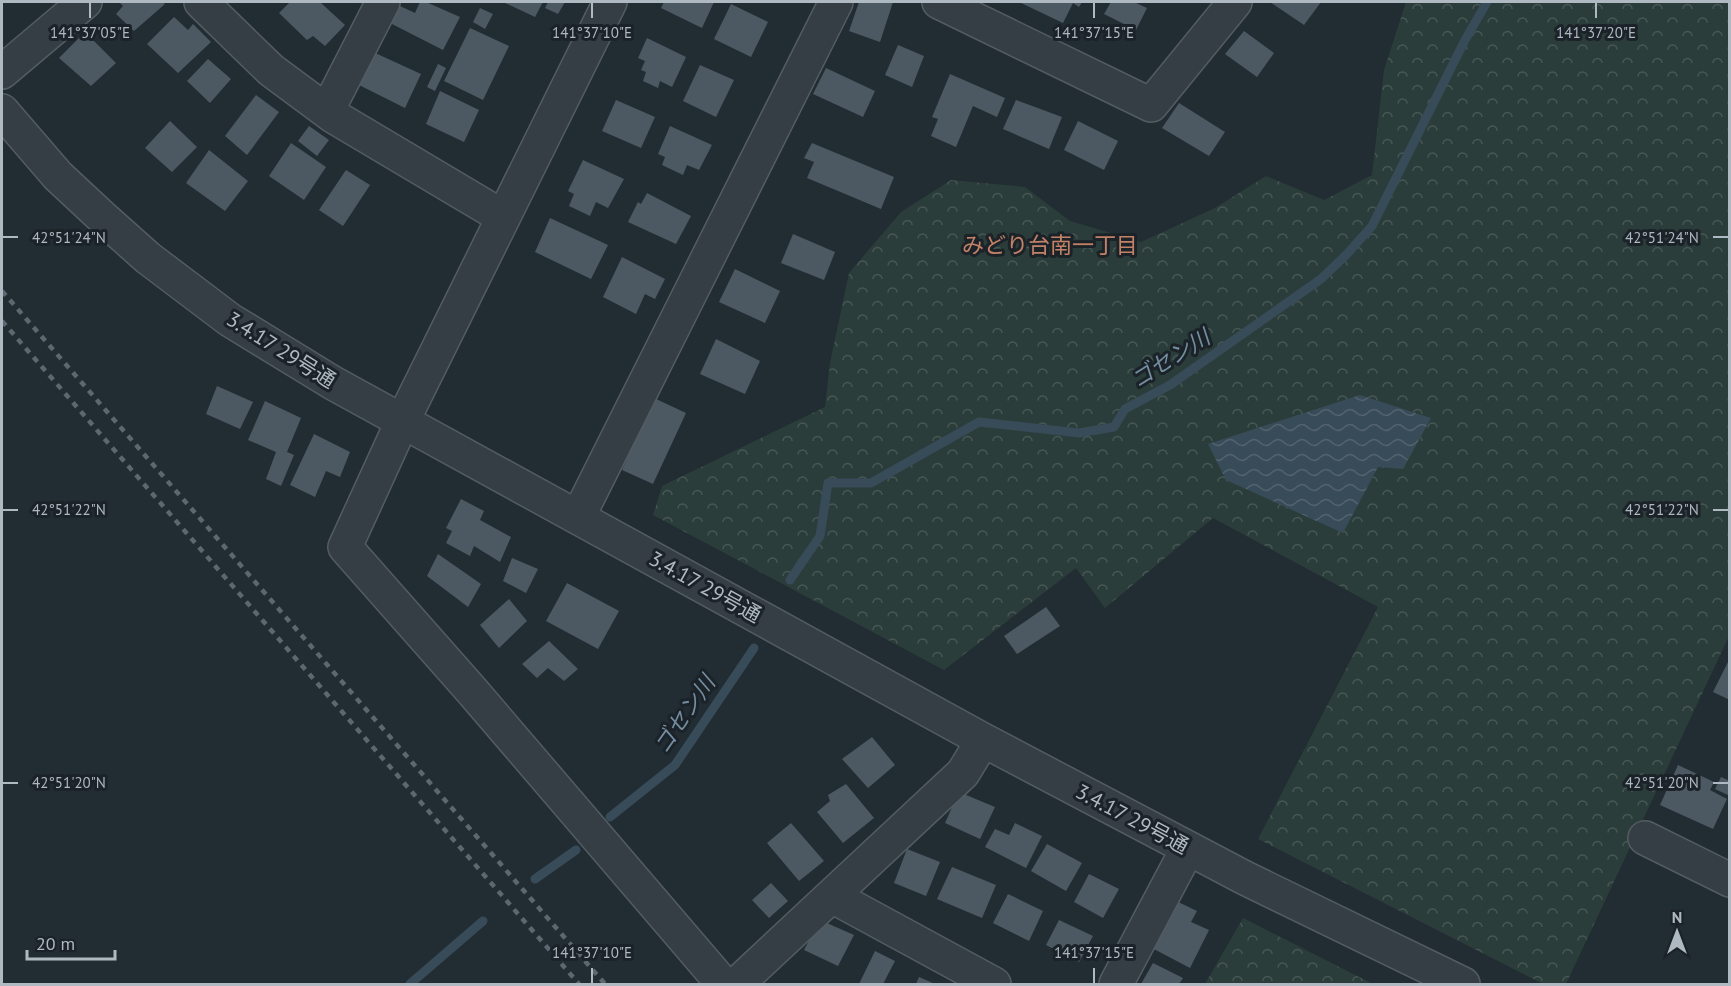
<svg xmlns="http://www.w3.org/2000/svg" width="1731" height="986" font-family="'PT Sans','Noto Sans JP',sans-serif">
<defs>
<pattern id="forest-crowns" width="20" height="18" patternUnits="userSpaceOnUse" patternTransform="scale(1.5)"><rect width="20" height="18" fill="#2b3d3a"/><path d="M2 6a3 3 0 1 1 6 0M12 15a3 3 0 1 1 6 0" fill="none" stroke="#475755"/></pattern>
<pattern id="water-waves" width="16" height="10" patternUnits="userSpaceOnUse" patternTransform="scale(1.5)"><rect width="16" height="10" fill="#384b58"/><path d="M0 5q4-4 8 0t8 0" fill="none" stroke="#52636e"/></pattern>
</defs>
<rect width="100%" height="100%" fill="#222c33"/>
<path fill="url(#forest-crowns)" d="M1406 2H1729V636L1566 984H1543L1258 839 1378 607 1213 518 1105 608 1076 568 944 670 653 515 662 486 825 407 830 363 849 273 901 212 951 180 1025 187 1070 221 1141 242 1215 208 1266 176 1324 200 1372 175 1384 70Z
M1243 918 1373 984H1205Z"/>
<path fill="url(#water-waves)" d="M1360 395 1431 418 1403 469 1378 467 1343 533 1226 480 1208 444Z"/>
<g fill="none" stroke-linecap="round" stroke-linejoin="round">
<path stroke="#384b58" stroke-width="9" d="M790 580 820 536 828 483H871L979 422 1079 433 1114 427 1125 409 1170 385 1217 352 1321 279 1347 254 1372 226 1465 40 1487 2
M610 817 675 765 754 648
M535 879 576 850
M410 984 483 921"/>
</g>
<path fill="#4d5962" d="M119 2H162L165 4 134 31 116 14 123 6Z
M290 2H320L345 25 325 46 313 36 307 40 279 13Z
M420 2H426L460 17 443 50 390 23 400 6 415 13Z
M503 2H543L535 17Z
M548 2H565L558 14 545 8Z
M664 2H714L702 28 661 8Z
M859 2H893L880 42 849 31Z
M1019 2H1082L1079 7 1073 3 1063 23Z
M1111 2H1134L1147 8 1136 30 1104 14Z
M1270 2H1321L1304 25Z
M731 4 768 22 751 57 714 39Z
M480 8 493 14 485 29 473 22Z
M174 17 188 30 193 24 211 42 178 73 147 44Z
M470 28 509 46 483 100 444 81Z
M1244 31 1274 53 1257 77 1225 54Z
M85 32 116 63 91 86 59 58Z
M647 38 686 57 672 87 660 81 658 88 643 81 646 72 641 70 645 61 638 58Z
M898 45 924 56 912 87 885 75Z
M373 52 421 74 405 108 357 84Z
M208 59 231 79 210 103 187 81Z
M438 64 446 68 435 91 427 87Z
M700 65 734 80 716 117 683 101Z
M826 68 875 91 863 117 813 94Z
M950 74 1005 98 997 117 973 106 956 147 931 136 938 119 932 117Z
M440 91 479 110 464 142 426 124Z
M256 95 279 112 247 155 225 136Z
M616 100 655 117 641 148 602 131Z
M1016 100 1062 117 1049 149 1003 129Z
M1179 103 1225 132 1209 156 1162 128Z
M170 121 197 147 172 172 145 148Z
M1078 121 1118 141 1104 170 1064 150Z
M309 126 329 140 317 156 298 141Z
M670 126 712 145 699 170 687 165 683 175 662 165 665 157 658 154Z
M291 143 326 167 304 200 269 176Z
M812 143 894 177 881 209 807 178 814 162 804 158Z
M209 150 248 181 225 211 186 183Z
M583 160 624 179 608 208 596 202 590 216 569 206 574 194 568 191Z
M346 170 370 185 343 226 319 210Z
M647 193 691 216 676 244 628 222 638 202 641 204Z
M550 218 608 245 591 279 535 252Z
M793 234 835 252 824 280 781 263Z
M622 257 665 279 655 299 645 294 636 314 603 297Z
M735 269 780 291 765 323 719 302Z
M716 339 760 361 745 394 700 374Z
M217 386 253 402 240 429 206 414Z
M654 398 686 413 653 484 622 470Z
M265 401 301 418 287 452 294 455 281 486 266 479 276 452 248 440Z
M314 434 350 452 340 477 326 471 315 497 290 485Z
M461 499 484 511 480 520 511 537 500 562 474 546 470 556 446 543 452 531 446 528Z
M438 554 481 584 468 607 427 576Z
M512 558 538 569 526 593 503 581Z
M567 583 619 611 598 649 546 621Z
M509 599 527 621 499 648 480 625Z
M1046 607 1060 626 1017 654 1004 636Z
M549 641 578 669 564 681 548 668 537 678 522 664Z
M1730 658V700L1713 692Z
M872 737 895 765 868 788 842 759Z
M1678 765 1714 782 1710 790 1727 799 1713 829 1660 805Z
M1721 777 1730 781V796L1715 789Z
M846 784 874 818 843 843 817 812 830 801 828 795Z
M959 792 995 807 980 839 945 823Z
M791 823 824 861 799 881 767 843Z
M1015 823 1042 836 1026 868 985 847 995 829 1009 835Z
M1047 844 1082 863 1066 891 1031 871Z
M907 849 940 862 926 896 894 883Z
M952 867 996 885 982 918 937 899Z
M1089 874 1119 889 1103 918 1074 902Z
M771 883 788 901 769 918 752 900Z
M1008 894 1043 911 1029 941 993 923Z
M1174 900 1197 911 1191 922 1209 930 1190 968 1150 947Z
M820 920 854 935 838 966 804 950Z
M1059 920 1093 936 1079 962 1046 945Z
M875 951 895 961 883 984H859Z
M1153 963 1183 978 1179 984H1141Z
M919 977 935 984H916Z"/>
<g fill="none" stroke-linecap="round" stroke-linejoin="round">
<defs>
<path id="minor" d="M201 2 271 70 333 116 503 217
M610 2 403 420 345 547 473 692 723 984
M939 2 1151 105 1235 2
M2 72 85 2
M2 111 58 176 102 217 148 258 230 320 333 383 983 740 1245 878 1463 984
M327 111 383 2
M578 517 836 2
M1645 838 1730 880
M832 896 994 984
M737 984 963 773 983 740
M1116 984 1188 848"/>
</defs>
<use href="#minor" stroke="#535c62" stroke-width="36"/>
<use href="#minor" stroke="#353e44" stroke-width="33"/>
<path stroke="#5d6770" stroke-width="4.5" stroke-dasharray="6 6" stroke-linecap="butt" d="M2 291 605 984
M2 321 579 984"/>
</g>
<path fill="none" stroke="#afb9c1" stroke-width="2" d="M90 3V18M592 3V18M1094 3V18M1596 3V18M3 237H18M1713 237H1728M3 510H18M1713 510H1728M3 783H18M1713 783H1728M592 968V983M1094 968V983"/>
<g text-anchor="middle" stroke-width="6" stroke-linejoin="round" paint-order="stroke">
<g font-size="21" fill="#afb9c1" stroke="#1b2329">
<text transform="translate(281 350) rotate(32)" y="7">3.4.17 29号通</text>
<text transform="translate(705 587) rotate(29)" y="7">3.4.17 29号通</text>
<text transform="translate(1132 819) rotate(28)" y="7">3.4.17 29号通</text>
</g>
<g font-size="22" fill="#c38268" stroke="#1b2329">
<text x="1050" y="253">みどり台南一丁目</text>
</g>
<g font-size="22" font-style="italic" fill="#748ea1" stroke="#1b2329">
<text transform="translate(1170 358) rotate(-32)" y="8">ゴセン川</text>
<text transform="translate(684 714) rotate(-55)" y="8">ゴセン川</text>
</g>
</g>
<g font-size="15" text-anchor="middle" fill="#afb9c1" stroke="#1b2329" stroke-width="6" stroke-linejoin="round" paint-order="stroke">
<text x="90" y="38">141°37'05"E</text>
<text x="592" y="38">141°37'10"E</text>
<text x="1094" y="38">141°37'15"E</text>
<text x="1596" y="38">141°37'20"E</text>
<text x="69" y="243">42°51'24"N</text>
<text x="1662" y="243">42°51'24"N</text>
<text x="69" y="515">42°51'22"N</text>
<text x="1662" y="515">42°51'22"N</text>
<text x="69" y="788">42°51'20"N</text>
<text x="1662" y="788">42°51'20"N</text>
<text x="592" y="958">141°37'10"E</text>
<text x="1094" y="958">141°37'15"E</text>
</g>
<rect width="1731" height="986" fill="none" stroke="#afb9c1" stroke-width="6"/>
<g transform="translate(1677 932)" stroke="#1b2329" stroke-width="4.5" paint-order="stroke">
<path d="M0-4.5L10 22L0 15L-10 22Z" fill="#afb9c1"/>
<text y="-9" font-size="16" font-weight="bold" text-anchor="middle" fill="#afb9c1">N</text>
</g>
<path d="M27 950v9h88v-9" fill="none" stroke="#afb9c1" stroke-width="3"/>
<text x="36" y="950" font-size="18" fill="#afb9c1" stroke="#1b2329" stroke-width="4.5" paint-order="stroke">20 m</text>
</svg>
